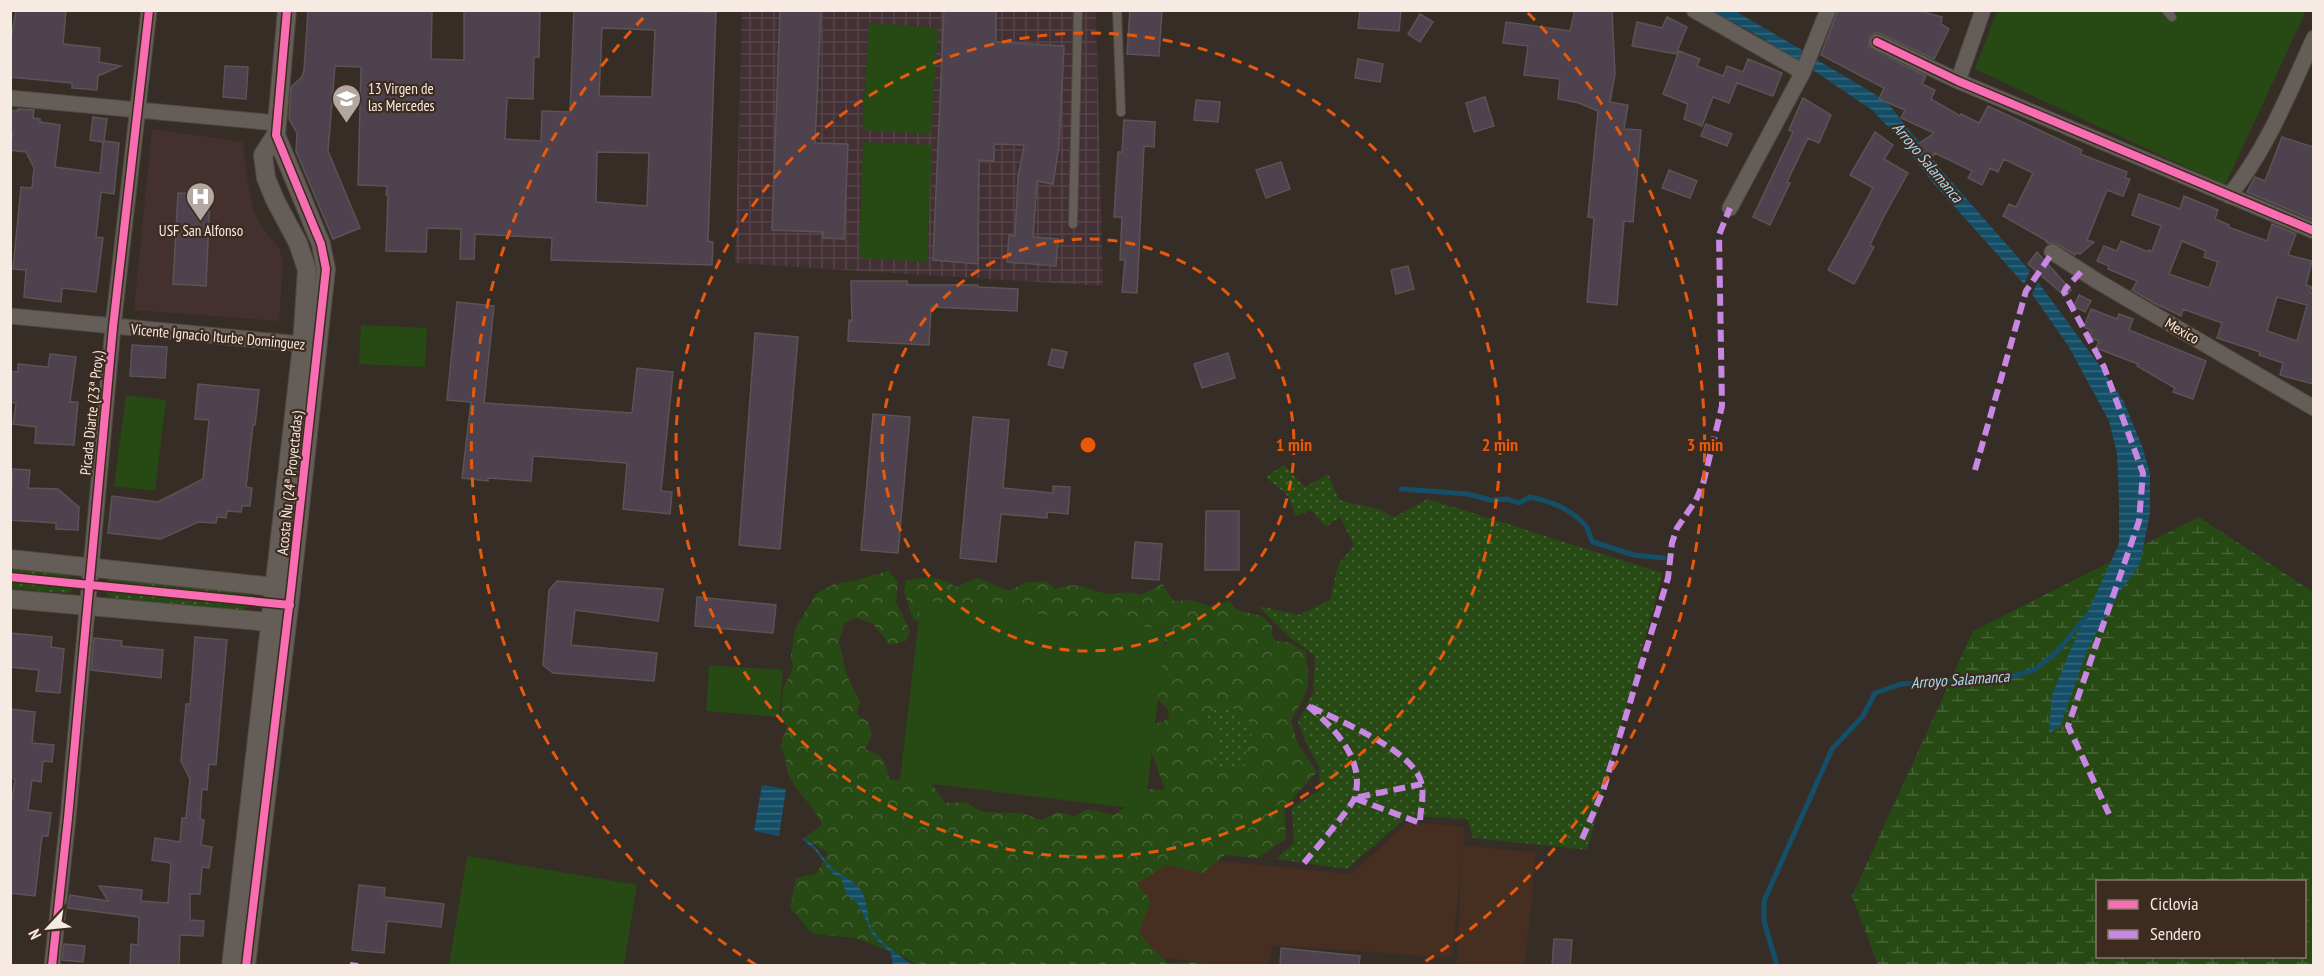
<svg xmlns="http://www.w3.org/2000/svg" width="2324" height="976" font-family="'PT Sans Narrow',sans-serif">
<defs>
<pattern id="industrial-grid" width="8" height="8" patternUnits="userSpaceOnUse" patternTransform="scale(1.5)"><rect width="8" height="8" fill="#433034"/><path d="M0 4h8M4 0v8" fill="none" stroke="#564447"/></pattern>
<pattern id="forest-crowns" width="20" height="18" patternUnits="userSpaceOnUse" patternTransform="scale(1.5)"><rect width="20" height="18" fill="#274914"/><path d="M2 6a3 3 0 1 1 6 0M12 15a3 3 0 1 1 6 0" fill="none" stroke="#476336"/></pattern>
<pattern id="wetland-marsh" width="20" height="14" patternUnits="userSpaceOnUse" patternTransform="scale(1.5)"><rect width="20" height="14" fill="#274914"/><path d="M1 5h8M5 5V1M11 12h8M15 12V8" fill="none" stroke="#476336"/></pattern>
<pattern id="park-dots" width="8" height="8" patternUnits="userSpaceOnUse" patternTransform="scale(1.5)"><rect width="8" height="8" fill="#274914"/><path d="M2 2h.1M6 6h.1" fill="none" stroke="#476336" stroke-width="1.8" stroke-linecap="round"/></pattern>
<pattern id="water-rules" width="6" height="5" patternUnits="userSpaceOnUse" patternTransform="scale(1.5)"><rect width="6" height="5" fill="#144f67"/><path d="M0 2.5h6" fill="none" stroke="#37687c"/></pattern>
</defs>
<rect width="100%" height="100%" fill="#372d27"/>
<path fill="#462f21" d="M1409 822 1464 827 1463 845 1536 853 1525 965H1457L1462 854 1452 958 1272 945 1269 965H1200V962L1130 954 1139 853 1351 874Z"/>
<path fill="url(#industrial-grid)" d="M742 11H1096L1103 286 735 263Z"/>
<path fill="#44312f" d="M152 129 243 142 247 180 253 210 265 231 279 248 283 263 279 321 134 310Z"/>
<path fill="url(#forest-crowns)" d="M888 571 898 582 896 602 910 631 906 641 890 645 872 623 856 618 844 623 839 642 847 676 860 702 857 714 868 722 872 735 865 749C883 755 886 760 889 779L932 784 945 803 966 802 982 812 1022 813 1042 820 1057 812 1074 816 1088 809 1114 815 1126 807 1133 788 1165 790 1149 745 1155 724 1169 719 1168 709C1147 694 1156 674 1158 651L1170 641 1137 648 930 627 913 619 904 592 906 580C928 577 936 575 956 587L978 578 1009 591 1024 583 1045 581 1055 589C1081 581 1080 588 1103 593 1117 596 1127 589 1141 595L1162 584 1174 601 1191 600 1210 606 1229 601 1237 610 1262 616 1272 626 1271 634 1276 641 1288 642 1305 651C1312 688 1308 689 1291 721L1298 744 1317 772 1284 808 1286 839 1257 858 1225 855 1203 873 1166 865 1137 884 1151 900 1139 932 1151 947 1168 963 1201 962V965L919 966 900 955 855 938 813 934 790 908 796 878 816 874 828 853 805 838 822 825C815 806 799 796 790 778 784 768 789 760 780 747L787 727 781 717 783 688 793 669 791 656 795 629 816 594 834 584 857 580Z"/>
<path fill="url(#wetland-marsh)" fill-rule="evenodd" d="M2199 517 2313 592V965H1878L1852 896 1973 631ZM2098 882H2304V956H2098Z"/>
<path fill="url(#park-dots)" d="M1284 465 1305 487 1328 474 1339 500 1381 510 1394 517 1428 499 1663 573 1587 850 1473 838 1468 819 1408 816 1347 869 1276 859 1294 843 1292 808 1320 790 1319 766 1308 747 1298 722 1313 693 1315 656 1287 635 1258 606 1299 615 1330 600 1338 565 1354 545 1340 517 1326 527 1311 510 1296 516 1288 496 1266 477Z
M10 567 67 573 72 577 73 588 71 592 65 593 11 588Z
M112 577 245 590 252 598V604L243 610 110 598 105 591 108 579Z
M1220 707 1234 709 1255 727 1246 747 1245 767 1224 770 1212 765 1218 736 1203 718Z"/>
<path fill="#274914" d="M1997 11H2306L2225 185 1975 69Z
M869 23 938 28 931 134 862 130Z
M863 142 932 145 927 262 859 258Z
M361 325 427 328 425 367 359 364Z
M126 395 166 400 155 491 114 486Z
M921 600 1166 629 1145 810 900 780Z
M709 665 783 670 779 717 706 711Z
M467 856 637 885 624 965H449Z"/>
<path fill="url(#water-rules)" d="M1711 11H1735L1807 53 1804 65 1752 32Z
M1814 58 1886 101 1942 171 2030 271 2024 284 1934 184 1896 135 1872 110 1810 68Z
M2038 282 2099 365 2124 402 2142 446 2150 473V513L2140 564 2119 593 2088 648 2060 727 2049 733 2052 695 2072 646 2119 544V500L2117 454 2109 421 2069 347 2032 294Z
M762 785 786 789 779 836 754 831Z
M805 838C817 846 821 856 830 866 839 876 855 879 862 892 868 902 866 914 870 924 874 938 901 957 913 965H893L891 953 874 937 858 904 846 893 841 878 833 874 815 850 802 839Z"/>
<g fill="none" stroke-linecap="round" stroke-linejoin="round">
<path stroke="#144f67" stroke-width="5" d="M1401 489 1468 494 1490 500 1507 499 1519 503 1530 497C1550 501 1571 509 1585 525 1589 529 1589 537 1593 542L1634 555 1664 558
M1777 966 1764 921V901L1832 749 1863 716 1875 693 1901 684 2014 676 2034 670 2057 652 2088 614"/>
</g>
<path fill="#4d424d" stroke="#5a5455" stroke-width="1.5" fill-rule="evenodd" d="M16 10H66L63 44 100 48 99 62 121 66 98 76 97 90 72 88V83L10 77V45Z
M308 10H432L431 59 464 60V10H540L539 57H534L533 99 507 98 505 139 541 141 542 111 570 112 574 10 716 12 708 241 713 242 712 265 551 260 552 238 475 234 474 259H460L461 229 427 228 426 252 386 251 388 195H386L387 186 358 185 361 67 335 66 328 151 360 228 333 239 296 151 297 133 289 119 291 87 302 77 304 70ZM602 28 655 30 652 97 599 96ZM597 152 649 153 647 206 596 202Z
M780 10H821L815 143 848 144 844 239 823 238V232L772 230Z
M944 10H996V42L1064 46 1059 145 1053 184 1037 181 1033 237 1058 239 1056 266 1007 262 1009 235 1015 236 1018 178 1024 145 994 144V161L979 160 978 264 933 260Z
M1130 10H1162L1159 56 1127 54Z
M1360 10H1401L1399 31 1358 28Z
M1575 10H1612L1615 74 1610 102 1628 105 1624 129 1641 130 1633 222 1624 221 1617 305 1587 302 1594 218 1588 217 1598 111 1579 103 1558 99 1560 79 1524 75 1528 46 1503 43 1506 22 1570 31Z
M1838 10H1916L1942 17 1941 24 1949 29 1934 59 1877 32 1869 37V47L1926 76 1922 84 1935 90 1931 99 1960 116 1961 114 1979 123 1988 106 2082 150 2080 154 2127 172 2125 178 2130 179 2123 196 2107 190 2087 240 2094 242 2080 254 2076 253 2075 255 2057 244 2048 243 2046 242 2047 241 2003 216 2009 204 2016 207 2033 173 2004 159 1998 172 1990 168 1982 185 1968 178 1972 171 1935 153 1929 163 1917 145 1934 133 1901 118 1905 110 1879 99 1884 88 1821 55Z
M1420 14 1433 22 1420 42 1408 34Z
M1667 17 1687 27 1676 54 1632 46 1637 22 1662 28Z
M1679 51 1700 59 1697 66 1723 76 1727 66 1743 72 1748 59 1782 73 1773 96 1737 83 1729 103 1713 97 1702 126 1684 119 1688 104 1663 94Z
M1358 59 1383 64 1380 82 1355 78Z
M225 66 248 67 246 99 223 97Z
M1485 97 1494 126 1474 132 1466 103Z
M1803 98 1831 115 1819 143 1808 138 1787 182 1790 183 1770 225 1753 217 1793 132 1789 130Z
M1196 100 1220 102 1218 122 1194 120Z
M18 109 34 110 33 118 40 119V122L60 125 55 167 100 173 103 142 90 140 93 117 107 119 104 141 119 143 114 194 101 192 96 237 103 238 96 292 62 288 61 302 24 297 26 270 13 269 21 187 32 188 34 168 26 152 10 150 13 132 10 131V110L18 111Z
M1124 120 1155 122 1154 147 1144 146 1137 293 1122 292 1125 260H1120L1122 217H1114L1118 152H1122Z
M1706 124 1732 134 1727 146 1701 136Z
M1875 132 1893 145 1884 159 1908 173 1884 216 1870 245 1874 247 1854 284 1828 270 1873 188 1850 175Z
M2282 137 2313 147V220L2247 192 2255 177 2265 181Z
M1281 162 1290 189 1266 198 1256 170Z
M1669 170 1697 181 1690 198 1662 188Z
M178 193 210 195 206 286 173 284Z
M2139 194 2180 209 2184 196 2218 210 2215 219 2229 225 2228 227 2267 241 2272 224 2296 234 2288 255 2312 261 2306 285 2312 287 2310 292 2313 294V384L2280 375 2283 363 2259 355 2260 352 2217 338 2222 323 2183 309 2181 316 2154 303 2132 290 2137 281 2108 269 2109 266 2097 261 2104 246 2117 251 2121 241 2149 252V250L2152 251 2161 226 2132 215ZM2182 241 2206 251 2204 257 2218 262 2209 288 2169 274ZM2277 297 2307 305 2297 341 2267 331Z
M2037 252 2071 290 2065 296 2028 264Z
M1408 266 1414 289 1396 294 1391 270Z
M851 281H907V285H978V287L1018 289 1017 311 931 307 929 345 848 341 849 320 852 321Z
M2079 295 2091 301 2085 312 2074 306Z
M457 302 494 306 484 403 632 413 637 368 673 372 661 491 672 492 670 514 623 509 627 463 533 456 531 481 488 478V481L462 478 471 402 447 400Z
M2091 309 2117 319 2119 314 2133 319 2129 330 2206 361 2193 399 2173 392 2175 388 2137 366 2138 364 2096 348 2099 341 2089 337 2092 331 2084 327Z
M755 333 798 337 780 549 739 545Z
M132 345 167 347 165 378 130 376Z
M1052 349 1067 352 1063 368 1048 365Z
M1228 353 1235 378 1202 388 1194 364Z
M50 354 76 357 70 402H78L74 445 35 443 36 427 13 424 16 403 10 402V371L18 372V364L48 367Z
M198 384 259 390 255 425H253L246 487 252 488 250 506H242L241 512 227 511 226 518 217 517 216 523 198 522 161 539 108 533 112 496 158 502 203 479 209 420 195 419Z
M873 414 910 417 898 553 861 550Z
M973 417 1009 420 1003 488 1053 493V486L1070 487 1068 514 1047 512V518L1001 514 996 562 960 558Z
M13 469 30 470 28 488 58 489 79 507 78 530 56 529V523L10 520Z
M1206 511H1239V570H1205Z
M1135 542 1162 544 1159 580 1132 578Z
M557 581 663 589 658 621 575 610 571 645 657 653 654 681 553 673 543 665 549 590Z
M697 597 776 605 773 633 695 626Z
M10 633 52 637 51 647 64 649 60 693 36 691 39 670 10 667Z
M195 637 227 640 216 765 209 764 207 790 202 789 200 819 204 820 201 845 212 847 209 868 202 867 200 894H190V920L204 921 203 936 180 935 179 966H130L131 944 138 945 139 917 68 908 70 895 108 901 99 886 142 890 141 901 168 903 171 863 152 860 155 838 180 842 182 818H186L190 779 181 761 186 704H190Z
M94 638 122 641 121 646 163 650 161 678 91 670Z
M10 709 35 712 32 743 54 745 52 762 43 761 41 782 32 780 28 810 51 813 48 836H42L35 896 10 893V814L15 779 10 778Z
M359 885 385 888 384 897 444 904 441 927 387 921 384 953 352 950Z
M1554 939 1572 940 1570 966H1552Z
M64 944 85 946 83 962 62 960Z
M1281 948 1360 956 1359 966H1280Z"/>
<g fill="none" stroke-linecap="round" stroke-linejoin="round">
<defs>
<path id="service" d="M1117 10 1121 112
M2166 10 2172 17
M1073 224 1078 10"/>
<path id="minor" d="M1694 10 1803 72
M1877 42 1958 81 2314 231
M1958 81 1983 10
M10 98 277 123
M2229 196C2267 149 2289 93 2314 38
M1730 208 1803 72 1828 10
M2052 252 2097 281 2314 408
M10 316 312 345
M52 966 68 818 113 327 149 10"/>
<path id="tertiary" d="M10 559 284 588
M10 599 281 623
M231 966 302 345 307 270 298 243 275 200 266 178 263 155 276 135
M246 966 291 590 326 269 321 244 276 135 287 10"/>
</defs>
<use href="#service" stroke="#514843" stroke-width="10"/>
<use href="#minor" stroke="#514843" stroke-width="17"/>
<use href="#tertiary" stroke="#514843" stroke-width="20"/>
<use href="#service" stroke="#655d58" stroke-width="8"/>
<use href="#minor" stroke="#655d58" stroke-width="15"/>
<use href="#tertiary" stroke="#655d58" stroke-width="18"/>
<path stroke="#c787e3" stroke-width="6" stroke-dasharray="12 6" stroke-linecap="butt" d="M2081 272 2066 288 2064 292 2104 367 2143 473 2139 521 2068 726 2109 814
M1975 470 2026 291 2053 252
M1582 839 1603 791 1668 578 1672 543 1677 528 1696 500 1703 484 1722 406 1719 235 1730 208
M1304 863C1313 852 1352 807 1355 797 1365 758 1334 728 1307 705 1336 720 1418 751 1422 786 1424 797 1420 811 1420 823L1354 798 1422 784
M350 965 358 966"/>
<defs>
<path id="cycleway" d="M1877 42 1958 81 2314 231
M10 577 290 605
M52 966 68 818 113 327 149 10
M246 966 291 590 326 269 321 244 276 135 287 10"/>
</defs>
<use href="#cycleway" stroke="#3e2b20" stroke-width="11"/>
<use href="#cycleway" stroke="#f96db3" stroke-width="8"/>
</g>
<g fill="none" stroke="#e8590c" stroke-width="3" stroke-dasharray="10 8">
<circle cx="1088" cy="445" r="206"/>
<circle cx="1088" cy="445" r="412"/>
<path d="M756 965A617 617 0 0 1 648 13M1528 13A617 617 0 0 1 1420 965"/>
</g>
<defs>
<symbol id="school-pin" viewBox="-11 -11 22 30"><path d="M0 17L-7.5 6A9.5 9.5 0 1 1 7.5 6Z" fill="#b3a8a1" stroke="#3e2b20"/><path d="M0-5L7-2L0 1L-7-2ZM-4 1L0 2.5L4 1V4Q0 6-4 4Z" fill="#fff"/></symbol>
<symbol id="hospital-pin" viewBox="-11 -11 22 30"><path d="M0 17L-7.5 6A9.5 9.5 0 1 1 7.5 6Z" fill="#b3a8a1" stroke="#3e2b20"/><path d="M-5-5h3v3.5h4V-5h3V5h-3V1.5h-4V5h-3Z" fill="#fff"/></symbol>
</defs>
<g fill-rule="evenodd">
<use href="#school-pin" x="330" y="82" width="33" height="45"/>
<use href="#hospital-pin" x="184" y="180" width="33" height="45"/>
</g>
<g text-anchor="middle" stroke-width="4.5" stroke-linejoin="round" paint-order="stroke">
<g font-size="15" fill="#f6eae2" stroke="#3e2b20" text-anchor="start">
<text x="368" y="94">13 Virgen de<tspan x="368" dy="17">las Mercedes</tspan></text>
<text x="201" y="236" text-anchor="middle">USF San Alfonso</text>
</g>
<g font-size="15" fill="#f6eae2" stroke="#3e2b20">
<text transform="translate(2182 331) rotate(30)" y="5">Mexico</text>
<text transform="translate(218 337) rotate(5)" y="5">Vicente Ignacio Iturbe Dominguez</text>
<text transform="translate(92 413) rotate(-84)" y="5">Picada Diarte (23ª Proy.)</text>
<text transform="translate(290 483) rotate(-84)" y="5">Acosta Ñu (24ª Proyectadas)</text>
</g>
<g font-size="16" font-style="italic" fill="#a8daf4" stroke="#3e2b20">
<text transform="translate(1928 162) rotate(50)" y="6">Arroyo Salamanca</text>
<text transform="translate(1960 679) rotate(-4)" y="6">Arroyo Salamanca</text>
</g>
</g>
<circle cx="1088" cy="445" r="9" fill="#e8590c" stroke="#3e2b20" stroke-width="3"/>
<g font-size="18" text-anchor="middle" font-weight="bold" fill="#e8590c" stroke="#3e2b20" stroke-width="4.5" stroke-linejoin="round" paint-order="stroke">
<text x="1294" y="451">1 min</text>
<text x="1500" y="451">2 min</text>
<text x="1705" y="451">3 min</text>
</g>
<rect width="2324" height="976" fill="none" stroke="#f6eae2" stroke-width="24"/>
<rect x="2096" y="880" width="210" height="78" fill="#3e2b20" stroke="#88776e" stroke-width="1.5"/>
<rect x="2108" y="900" width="30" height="9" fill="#f96db3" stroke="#88776e" stroke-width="1.5"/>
<text x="2150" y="910" font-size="18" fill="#f6eae2">Ciclovía</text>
<rect x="2108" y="930" width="30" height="9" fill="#c787e3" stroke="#88776e" stroke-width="1.5"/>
<text x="2150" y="940" font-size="18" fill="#f6eae2">Sendero</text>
<g transform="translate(48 928) rotate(244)" stroke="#3e2b20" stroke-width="4.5" paint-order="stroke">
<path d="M0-4.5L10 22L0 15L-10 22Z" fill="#f6eae2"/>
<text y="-9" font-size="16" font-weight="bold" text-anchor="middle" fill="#f6eae2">N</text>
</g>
</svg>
